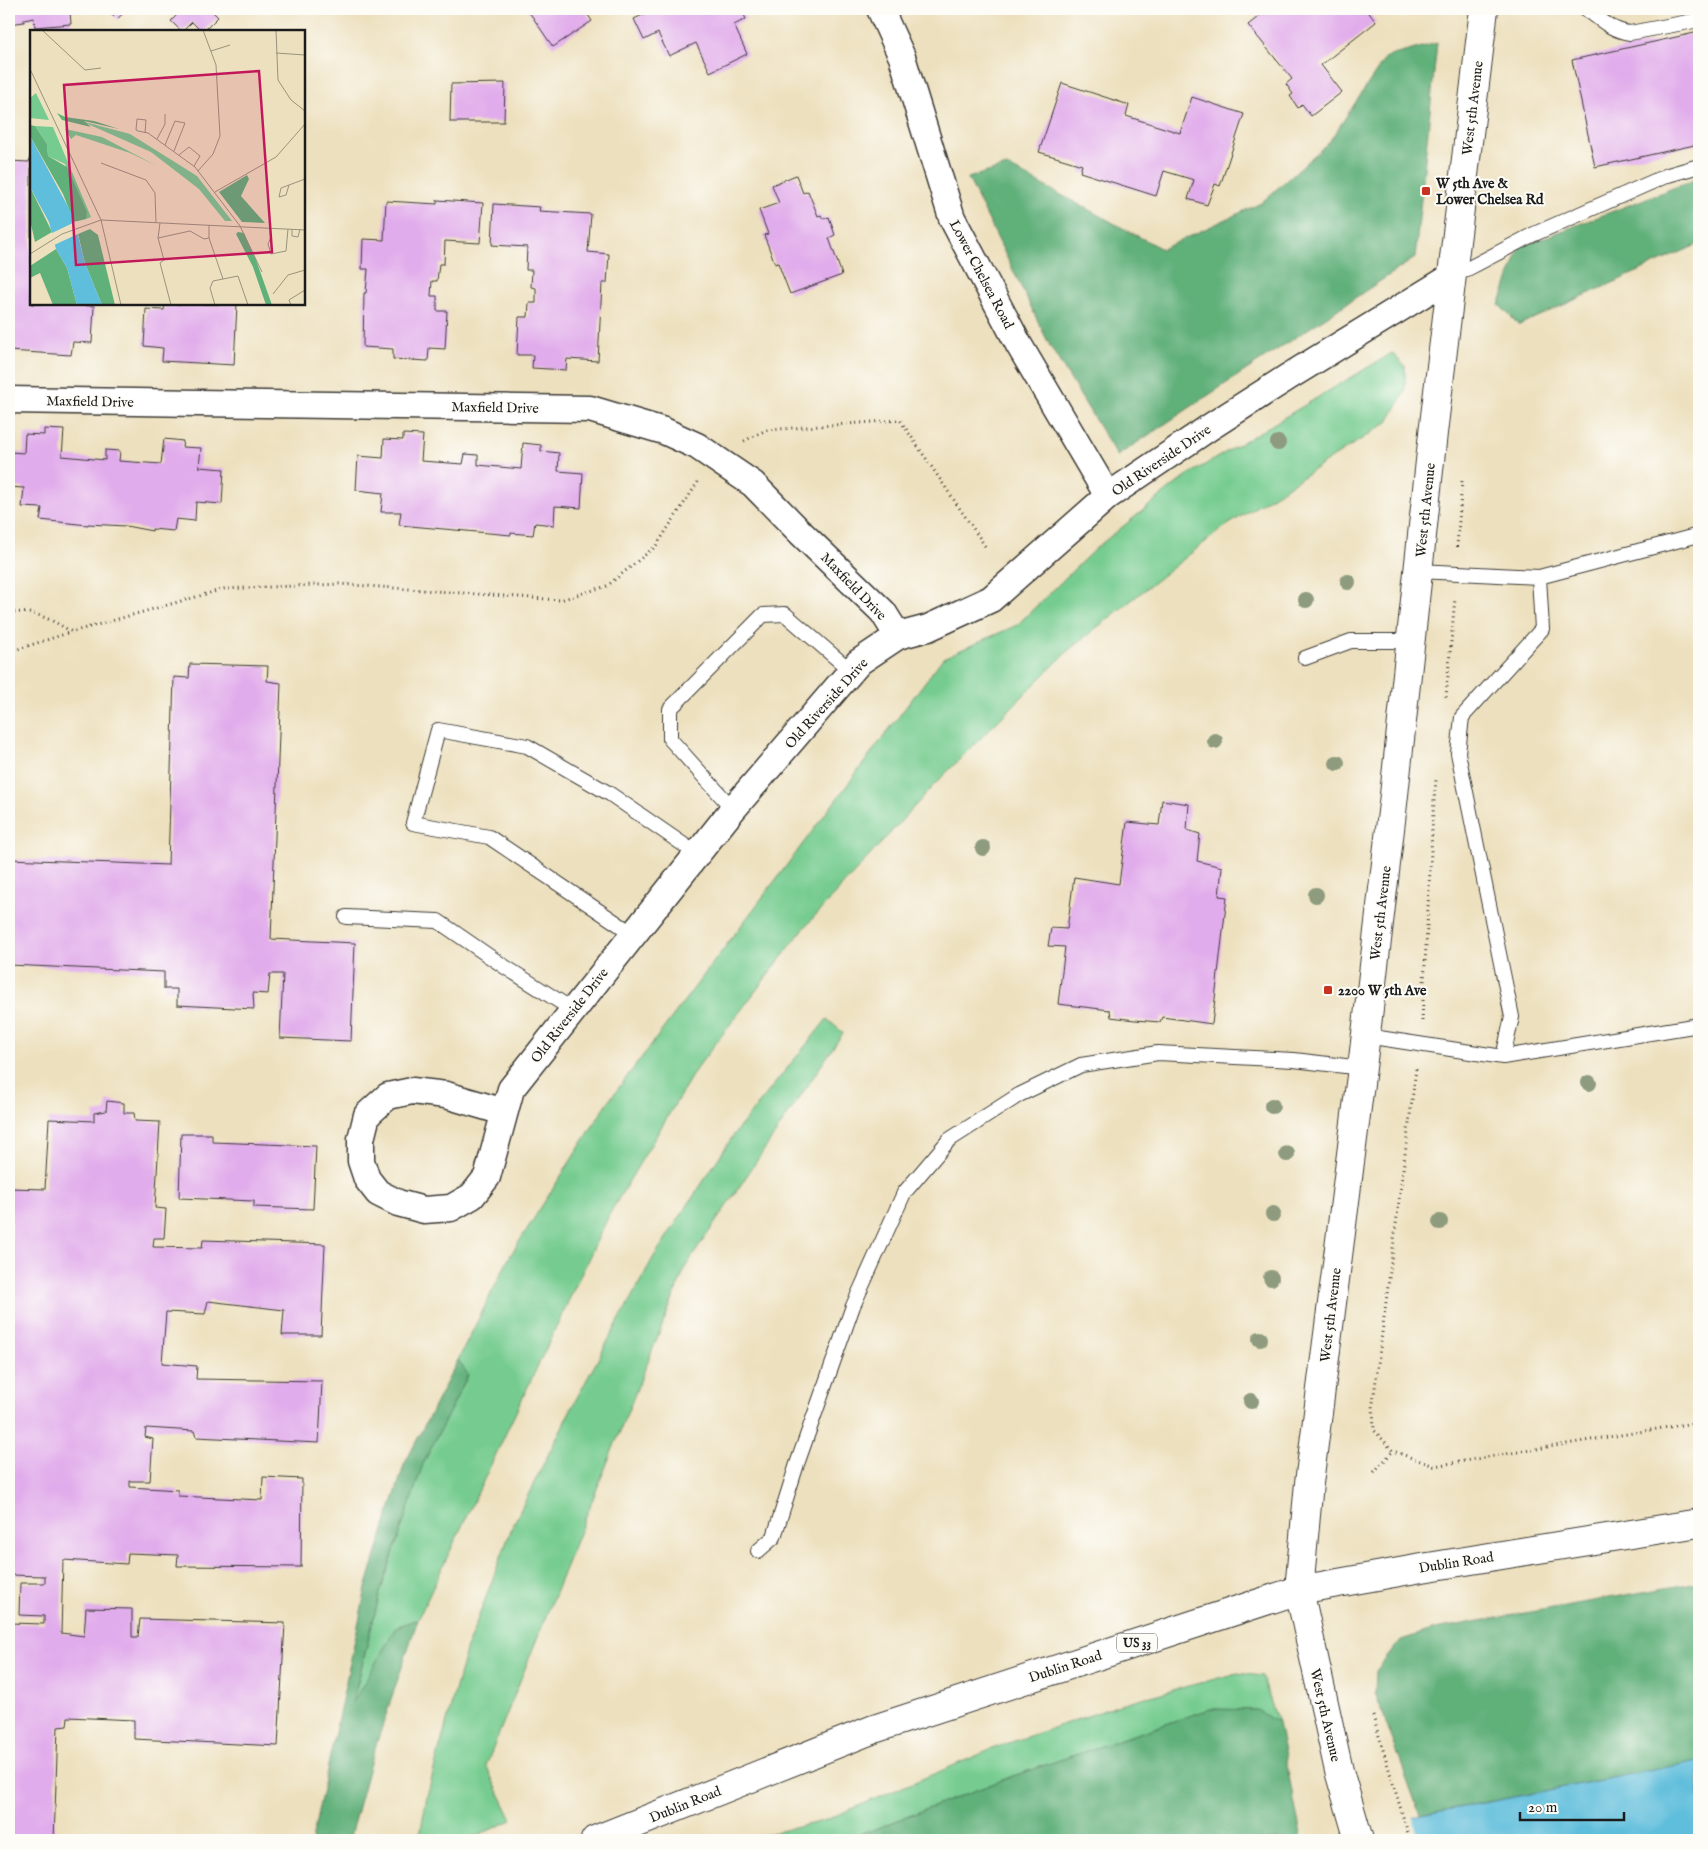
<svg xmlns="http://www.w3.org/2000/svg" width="1708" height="1849" font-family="'IM FELL English',serif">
<rect width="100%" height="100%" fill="#fdfcf7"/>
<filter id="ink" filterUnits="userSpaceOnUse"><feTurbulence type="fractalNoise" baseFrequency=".02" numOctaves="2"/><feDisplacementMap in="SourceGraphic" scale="10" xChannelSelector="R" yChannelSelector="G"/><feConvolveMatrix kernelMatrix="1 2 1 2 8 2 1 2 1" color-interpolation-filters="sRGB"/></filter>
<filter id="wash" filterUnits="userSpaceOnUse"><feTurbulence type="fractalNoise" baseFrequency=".0096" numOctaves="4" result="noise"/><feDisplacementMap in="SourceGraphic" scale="20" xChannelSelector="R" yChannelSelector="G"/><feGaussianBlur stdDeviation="1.12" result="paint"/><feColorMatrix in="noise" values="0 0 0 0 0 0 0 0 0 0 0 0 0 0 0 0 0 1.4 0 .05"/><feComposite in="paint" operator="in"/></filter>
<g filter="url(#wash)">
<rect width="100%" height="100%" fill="#ede0be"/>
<path fill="#76cc90" stroke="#497456" d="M1392 353 1405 366V392L1388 422 1223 528 1071 648 933 786 804 928 696 1069 610 1213 418 1619 396 1627 352 1706 380 1593 423 1464 468 1375 458 1360 510 1256 608 1102 943 658 1017 625 1096 548 1186 476Z
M827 1019 843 1033 686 1266 486 1766 512 1820 467 1840H419L427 1796 466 1650 513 1525 573 1405 653 1258 735 1133Z
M1238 1673 1262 1676 1278 1723 1256 1710 1210 1709 1013 1776 846 1840H743L823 1821 997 1747 1131 1701Z"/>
<path fill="#60b07a" stroke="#3e664b" d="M1437 43 1415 258 1117 456 1050 346 968 178 1007 166 1162 249 1261 203 1329 142 1386 57Z
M1699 178V244L1519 325 1499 305 1520 247Z
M458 1360 468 1375 423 1464 380 1593 352 1704 396 1627 418 1619 370 1763 349 1840H312L366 1588 404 1465Z
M1699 1582V1761L1420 1815 1375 1692 1376 1671 1401 1640 1435 1629Z
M1210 1709 1257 1710 1278 1723 1302 1839 1294 1840H846L1013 1776Z"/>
<path fill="#5ebedc" stroke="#3d6d7c" d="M1699 1761V1840H1294Z"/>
<path fill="#ede0be" d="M1412 1814 1419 1840H1301L1300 1837Z"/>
<g id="blocks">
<path fill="#e1aceb" d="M9 9H90V10L70 12 71 24 35 27 34 18 24 20V22L9 24Z
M107 9H128L117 19Z
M178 9H210L218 17 204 31H201L192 22 183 31H181L171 21 181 11Z
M527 9H584L592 21 553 47Z
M655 9H741L746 19 734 25 747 54 710 72 696 43 669 56 658 33 644 40 634 19Z
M1268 9H1319L1322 12 1327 9H1366L1376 22 1321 65 1342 92 1311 116 1302 104 1298 108 1290 96 1293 94 1286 84 1292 79 1248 25Z
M1699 32V144L1595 167 1572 60Z
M505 83 504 122H450L451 84Z
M1062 83 1129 105 1126 116 1180 133 1192 97 1244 114 1220 186 1215 184 1207 205 1188 199 1194 180 1164 171 1156 196 1080 172 1082 165 1039 152Z
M30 157H31V304H77V305L94 306 92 343 73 342 71 355 9 351V161L29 162Z
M796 175 803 193 808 191 818 216 821 215 823 219 829 217 835 235 829 238 842 275 790 294 778 263 775 264 764 235 768 234 759 210 779 203 772 185Z
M437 200 483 203 480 243 445 241 444 264H439L437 281H432L431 296H437V311H447L445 349 429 348 428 361 393 359V349L363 347 364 293H366L368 269H362L363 239 384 240 386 201 437 204Z
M494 204 540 207 539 211 591 214 588 252 609 254 607 283H602L598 361 567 359 566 370 532 368 533 355H517L519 317H528L529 303H536V288L531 287 532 270H526L527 247 492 245Z
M165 304H237L234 365 162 361 163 348 144 346 146 309 164 310Z
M44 429 64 430 62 456 105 460V450L120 451 119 461 161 464 164 439 183 441 182 447 201 448 199 467 224 469 222 504 196 502 195 521 176 519 174 531 152 529V531L126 526 88 524V525L40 520 42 508 22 507 24 488 9 487V452L24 453 25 434 44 435Z
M403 434 423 435 421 461 463 464 465 454 478 455V465L521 469 523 443 541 445V451L559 453 558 471 583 473 581 508 555 506 554 525 535 523 533 535 511 533V535L399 525 401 512H381L383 493 356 490 358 456 383 458 384 439 403 440Z
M190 664 268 666 267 681 281 683 271 939 355 943 351 1041 280 1038 283 974H270L268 994 253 993 254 1009 177 1005V989H164V972L9 965V859L168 865 174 677 189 678Z
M1162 800 1189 804 1187 830 1200 834 1197 861 1222 867 1219 896 1227 897 1212 1024 1162 1017 1160 1022 1135 1020 1111 1017 1110 1010 1058 1004 1065 947 1048 946 1051 928 1067 929 1074 877 1119 884 1127 822 1159 825Z
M107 1101 124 1103V1113H134L135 1121 160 1122 155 1208 166 1209 164 1238H154L153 1247 202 1248 203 1240 325 1244 321 1335H282L284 1310 208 1301 205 1314 166 1312 162 1363 197 1366 196 1379 322 1381 319 1443 196 1437 194 1431 146 1428 145 1437 153 1439 150 1481H130V1487L178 1490V1496L262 1500 263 1477 302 1479 301 1567 177 1566 178 1555 128 1553 127 1564 63 1560 61 1633 84 1636 86 1608 132 1609V1637H138L140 1619 285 1623 278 1746 134 1739V1720L68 1717 67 1726 58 1727 54 1840H9V1623L44 1624V1616L19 1615 20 1583H45V1576L9 1575V1273H10L12 1223H9V1188L45 1189 49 1119 94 1121V1113L106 1111Z
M181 1134H212V1142L316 1146 313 1209 254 1207V1201L179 1198Z"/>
</g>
</g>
<g filter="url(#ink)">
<use href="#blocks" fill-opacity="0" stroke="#3b3934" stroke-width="1"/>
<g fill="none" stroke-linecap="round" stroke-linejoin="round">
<defs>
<path id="lane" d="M1586 9C1600 19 1612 31 1630 33L1699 20
M1452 277 1532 235 1668 175 1699 166
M1419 571 1539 577 1699 535
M1305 658 1351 641H1411
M733 809 670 739V709L763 615 785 614 851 671
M346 917 438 921 502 965 573 1010
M633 934 489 837 413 823 438 730 527 746 610 794 697 854
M1366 1036 1503 1057 1699 1025
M1503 1057 1512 1017 1458 753 1462 717 1542 629 1539 577
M758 1551 774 1537 797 1464 853 1306 904 1193 949 1140 1019 1095 1081 1065 1158 1053 1294 1060 1362 1068"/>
<path id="street" d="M880 9 902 57 952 218 1019 345 1108 496
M9 400 590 409 664 431 697 446 753 484 802 534 883 612 898 636
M504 1112 446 1095 412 1091 388 1096 367 1115 361 1139V1161L367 1179 378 1193 398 1203 424 1210 451 1208 472 1196 487 1177 511 1089 733 809 859 662 898 636 928 628 991 599 1108 496 1210 427 1288 377 1451 277"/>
<path id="secondary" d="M1359 1840 1339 1771 1299 1590 1309 1483 1362 1068 1394 795 1433 433 1484 9"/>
<path id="primary" d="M595 1840 874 1729 1299 1590 1416 1569 1699 1523"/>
</defs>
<use href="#lane" stroke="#3b3934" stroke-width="16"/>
<use href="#street" stroke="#3b3934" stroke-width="29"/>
<use href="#secondary" stroke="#3b3934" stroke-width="30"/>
<use href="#primary" stroke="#3b3934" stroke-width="30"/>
<path stroke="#3b3934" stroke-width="3" stroke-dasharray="1 4" stroke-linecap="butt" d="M744 441 766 430 900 420 987 549
M1457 547 1462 481
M9 613C33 609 52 620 72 632L224 589 339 584 560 600 607 586 656 546 698 482
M9 652 71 632
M1446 697 1455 598
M1422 1021 1433 813 1436 780
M1416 1069 1373 1403 1374 1430 1393 1451 1434 1466 1699 1422
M1374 1472 1393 1451
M1373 1716 1410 1840"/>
<use href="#lane" stroke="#fff" stroke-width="14"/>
<use href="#street" stroke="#fff" stroke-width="26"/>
<use href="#secondary" stroke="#fff" stroke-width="28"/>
<use href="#primary" stroke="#fff" stroke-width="28"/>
</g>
<g fill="#8e9b7e">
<circle cx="1278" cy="443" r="8"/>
<circle cx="1348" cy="582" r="8"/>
<circle cx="1306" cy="600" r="8"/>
<circle cx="1215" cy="741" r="8"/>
<circle cx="1337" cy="763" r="8"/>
<circle cx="983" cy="848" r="8"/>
<circle cx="1316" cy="895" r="8"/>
<circle cx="1589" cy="1083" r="8"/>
<circle cx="1272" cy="1106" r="8"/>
<circle cx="1287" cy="1154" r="8"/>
<circle cx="1273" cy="1214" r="8"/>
<circle cx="1440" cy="1222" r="8"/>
<circle cx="1271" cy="1278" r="8"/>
<circle cx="1260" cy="1339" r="8"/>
<circle cx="1251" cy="1401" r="8"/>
</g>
</g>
<g fill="#c8321e" stroke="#fdfcf7" stroke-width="2">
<rect x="1421" y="186" width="10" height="10" rx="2.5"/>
<rect x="1323" y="985" width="10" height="10" rx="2.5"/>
</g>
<g text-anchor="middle" stroke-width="4" stroke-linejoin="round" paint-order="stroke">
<rect fill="#fdfcf7" stroke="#605f5e" stroke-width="1" x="1117" y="1633.5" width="40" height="19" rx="4"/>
<g font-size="12" font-weight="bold" fill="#1c1c1c">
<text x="1137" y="1647">US 33</text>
</g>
<g font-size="14" fill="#1c1c1c" stroke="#fdfcf7">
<text transform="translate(1472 108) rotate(-83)" y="5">West 5th Avenue</text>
<text transform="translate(982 274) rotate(62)" y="5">Lower Chelsea Road</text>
<text transform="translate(90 401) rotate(1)" y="5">Maxfield Drive</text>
<text transform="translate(495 407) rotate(1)" y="5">Maxfield Drive</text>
<text transform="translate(1161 460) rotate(-34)" y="5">Old Riverside Drive</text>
<text transform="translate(1425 510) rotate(-84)" y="5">West 5th Avenue</text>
<text transform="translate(854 586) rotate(46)" y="5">Maxfield Drive</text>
<text transform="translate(826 703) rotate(-48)" y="5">Old Riverside Drive</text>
<text transform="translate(1380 913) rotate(-83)" y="5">West 5th Avenue</text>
<text transform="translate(569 1015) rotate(-52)" y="5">Old Riverside Drive</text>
<text transform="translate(1330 1315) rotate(-83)" y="5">West 5th Avenue</text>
<text transform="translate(1456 1562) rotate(-9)" y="5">Dublin Road</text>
<text transform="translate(1065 1666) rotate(-18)" y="5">Dublin Road</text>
<text transform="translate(1326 1715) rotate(77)" y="5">West 5th Avenue</text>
<text transform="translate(685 1804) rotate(-22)" y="5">Dublin Road</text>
</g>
<g font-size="14" font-weight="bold" fill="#1c1c1c" stroke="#fdfcf7" text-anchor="start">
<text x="1436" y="188">W 5th Ave &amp;<tspan x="1436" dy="16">Lower Chelsea Rd</tspan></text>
<text x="1338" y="995">2200 W 5th Ave</text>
</g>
</g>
<g transform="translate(30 30)">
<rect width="275" height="275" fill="#ede0be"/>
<path d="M6 63 19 90 0 88V68ZM51 91 100 104 167 146 202 191H195L169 159 121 122ZM5 96 23 97 61 187 56 189 35 134 18 126 17 114ZM35 99 72 107 127 136 100 123 46 105 41 109Z" fill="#76cc90"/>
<path d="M27 83 35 87 64 91 89 99 54 91 61 97 32 90ZM0 95 5 96 17 114 18 126 37 137 57 182 56 189 44 192 33 164 0 106ZM217 145 219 149 211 166 235 193 212 192 189 162ZM0 157 22 202 5 212 0 190ZM60 199 68 205 85 275H72L55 233 48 204ZM208 202 214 203 226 230 242 275H236L223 237 206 204ZM26 219 37 238 47 275H23L10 243 0 248V236Z" fill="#60b07a"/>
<path d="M0 106 43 186 55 233 72 275H47L37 238 26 219 19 192 0 157Z" fill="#5ebedc"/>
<path d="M47 191 50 203 22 216 20 204Z" fill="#ede0be"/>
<path fill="none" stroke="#99927d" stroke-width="1" d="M12 0 55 40 71 38M246 0 248 50 261 70 275 81M181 21 200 15M246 23 275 25M0 39 71 190 91 275M115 103 116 90 107 89 106 100 108 101 118 103 165 137 210 196 232 242M127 109 135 94V84M135 115 145 91 155 93 144 121M149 125 159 117 170 126 164 136M71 133 116 150 125 163 126 193M168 141 183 124 190 106 186 35 173 0M259 155 256 165 249 167 251 158 275 149M185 162 246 127 275 94M130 193 128 208 134 230 130 233 141 275M179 195V208L193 249M262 199V206L268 207 270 199M241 207 238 214 241 224 256 221 258 199M128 208 160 201 174 209 179 208M0 224 32 204 71 190 275 200M243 264 258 245 275 240M185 275 180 258 183 251 208 246 218 275M261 275 259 270 275 260"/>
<path fill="#c2185b" fill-opacity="0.15" stroke="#c2185b" stroke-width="2.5" d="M229 41 242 222 46 235 34 55Z"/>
<rect width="275" height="275" fill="none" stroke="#1c1c1c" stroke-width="2.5"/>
</g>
<rect width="1708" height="1849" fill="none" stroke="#fdfcf7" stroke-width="30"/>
<path d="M1520 1812v8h104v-8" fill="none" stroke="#1c1c1c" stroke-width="2.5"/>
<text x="1528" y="1812" font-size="15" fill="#1c1c1c" stroke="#fdfcf7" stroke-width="4" paint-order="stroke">20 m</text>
</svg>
